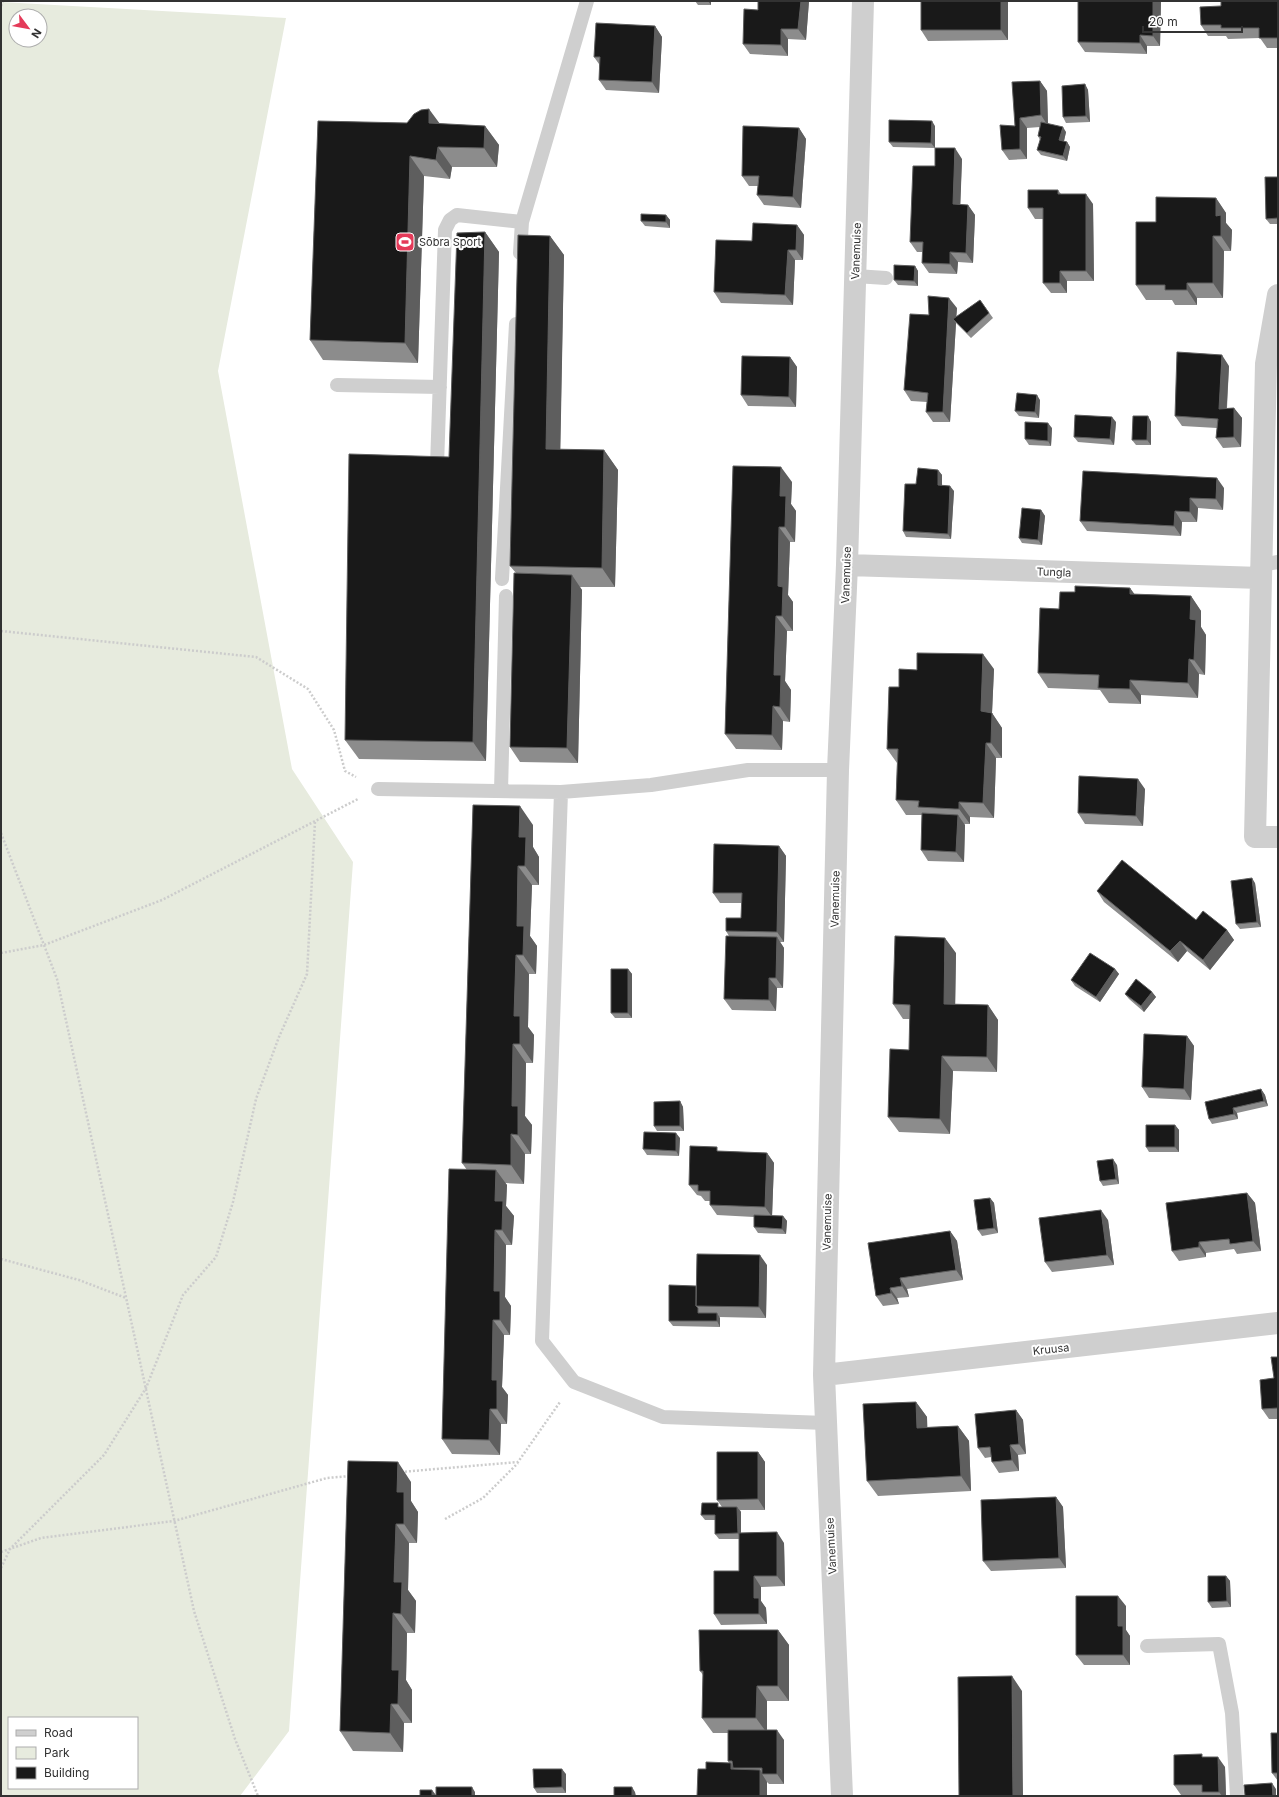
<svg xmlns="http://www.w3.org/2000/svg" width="1279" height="1797" font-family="Inter,sans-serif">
<rect width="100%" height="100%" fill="#fff"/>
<path fill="#e7ebde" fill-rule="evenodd" d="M1 2 286 18 218 371 292 769 353 862 289 1731 240 1796H1ZM16 16H40V40H16ZM9 1718H137V1788H9Z"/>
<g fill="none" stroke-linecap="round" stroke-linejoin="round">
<path stroke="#ccc" stroke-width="2.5" stroke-dasharray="2 2" stroke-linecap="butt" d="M1 6 3 1
M1 631 256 657 308 689 334 730 345 771 356 777
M1 833 57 979 194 1611 235 1739 258 1796
M1 953 44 945 162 900 358 799
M1 1259 79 1280 126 1298
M401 1472 518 1462 560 1402
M445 1519 483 1498 518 1463
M1 1552 41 1538 174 1521 327 1478 350 1476
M1 1568 10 1549 104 1455 146 1388 183 1295 216 1257 233 1202 256 1099 279 1037 307 974 315 821"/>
<path stroke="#cfcfcf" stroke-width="14" d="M520 253 522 222 587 1
M855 276 886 278
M337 385 440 387
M437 466 445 230 450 220 457 215 522 222
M1261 565 1278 562
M502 579 516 324
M378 789 561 792 542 1341 574 1382 663 1417 826 1423
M501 791 506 596
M561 792 651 785 748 770H838
M1147 1646 1219 1644 1232 1713 1237 1796"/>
<path stroke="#cfcfcf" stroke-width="22" d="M1278 295 1266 364 1255 837H1278
M847 565 1261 578
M824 1375 1278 1323
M842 1796 824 1375 838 770 847 565 863 1"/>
</g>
<path fill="#8c8c8c" d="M695 1H711V5H698Z
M809 1 806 40 788 39V56L750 54 743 44 758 10Z
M921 1H1008V40L928 41 921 30Z
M1078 1H1161L1160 46H1147V54L1085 52 1078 42Z
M1278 1V48H1267L1260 38 1228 39 1226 36H1208L1201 25 1221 6Z
M655 26 662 37 659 93 606 90 599 80V64L594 57Z
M1040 81 1047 91 1048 124 1066 132 1064 141 1067 142 1070 147 1067 161 1041 155 1037 150 1040 140 1038 136 1040 127 1027 128V159L1009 160 1002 150Z
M1085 84 1088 90 1090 122 1066 123 1063 117Z
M318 121 439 124 485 126 499 145 497 167H452L450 179 424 176 418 363 323 360 310 340Z
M935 126V148L893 147 889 142Z
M799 128 806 139 801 208 764 205 757 195 758 186H749L742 176Z
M962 159 960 205H968L975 215 973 263 958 262 957 274 929 273 922 263V252H917L910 242 935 166Z
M1278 177V224H1270L1266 219Z
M1058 190 1061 194 1093 204 1094 281H1067V293H1051L1043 283V219H1035L1028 208Z
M1216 198 1226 213V223L1232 230 1231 251H1224L1223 298H1197V305H1175L1172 300H1146L1136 285 1156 222Z
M666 215 670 220V228L645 226 641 221Z
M797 225 804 235 803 260H795L793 305 721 303 714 292 752 241Z
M485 232 499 252 486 761 359 759 345 740 449 457Z
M550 236 564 255 560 450H604L618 470 615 587H580L582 590 578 763 520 762 510 747 516 573 510 566Z
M915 266 918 271V286L898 285 894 280Z
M980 300 993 318 971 338 956 323 950 422H933L926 412 927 402 911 401 904 390 929 315 957 308 956 317Z
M790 357 797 367 796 407 748 406 741 395Z
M1229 366 1227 408H1234L1242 418 1241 447 1223 448 1216 438 1217 428 1182 426 1175 416Z
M1040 400 1039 418 1019 416 1015 411Z
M1148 416 1151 422V445H1136L1132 440Z
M1116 422 1114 445 1078 442 1074 437Z
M1052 428 1051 446 1029 445 1025 439Z
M733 466 792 482 791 504 796 511 795 542H790L788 595 793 602V631H787L785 681 791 690 790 722 783 721 782 750 736 749 725 734Z
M938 470 942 475V486L954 491 951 539 906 537 903 531 916 484Z
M1224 488 1223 510 1198 508 1197 522H1182L1181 536 1087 531 1080 521Z
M1041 510 1045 516 1042 545 1022 543 1019 538Z
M1130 588 1134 594 1191 596 1201 611V627L1206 635 1205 675 1199 674 1198 698 1141 695V704L1109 703 1100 690 1048 688 1038 673 1059 609 1075 592Z
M994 669 992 713 1002 728V758H996L994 818 970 817V824H964L965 825 964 862 928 861 921 850 922 815H906L896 800 897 763 887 749 899 687 917 670Z
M1145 789 1143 826 1085 824 1078 813Z
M473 805 533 825V847L539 857V885H532L530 936 537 946 536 974H529L528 1027 534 1035 533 1063H526L525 1116 532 1125 531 1154H525L524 1184 505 1183 507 1185 506 1206 514 1216 512 1245H506L505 1297 511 1306 510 1335H504L502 1387 508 1395 507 1424H501L500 1455 452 1454 442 1439 467 1170 462 1163Z
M779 846 786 856 784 942H780L784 948 783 988H777L776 1011 732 1010 724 999 729 936 726 931 741 918 742 903H720L713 893Z
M1255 883 1261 927 1240 929 1236 924Z
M1097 891 1227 930 1234 940 1210 970 1187 951 1178 962 1104 902Z
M956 953 955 1004 988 1005 998 1020 997 1072 953 1071 950 1134 899 1132 888 1117 909 1050 910 1019H903L893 1004Z
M628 969 632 974V1018H615L611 1013Z
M1115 969 1119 974 1100 1002 1075 986 1071 980Z
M1152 992 1156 997 1144 1012 1129 999 1125 994Z
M1187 1036 1194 1046 1191 1100 1149 1098 1142 1087Z
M1261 1089 1265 1095 1268 1106 1237 1113 1238 1119 1212 1124 1209 1119Z
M680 1101 683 1107 684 1131H657L654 1126Z
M1175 1125 1179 1130V1152H1149L1146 1147Z
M680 1138 679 1156 647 1155 643 1149Z
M720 1151 767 1153 774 1163 772 1216H783L787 1221 786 1234 758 1233 754 1227V1217L717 1215 710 1205V1201H705L701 1196 697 1195 689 1185Z
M1117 1165 1119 1184 1103 1186 1100 1181Z
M1247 1193 1255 1203 1261 1251 1237 1254 1234 1249 1206 1253V1257L1179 1261 1172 1251Z
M990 1198 994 1203 998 1233 982 1236 978 1230Z
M1108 1220 1114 1265 1052 1272 1045 1262Z
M950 1231 957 1241 963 1280 907 1289 909 1297 897 1298 899 1304 883 1306 876 1296Z
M767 1265 766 1318 719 1317 720 1318V1327L673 1326 669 1321 696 1286Z
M1278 1357V1419H1269L1262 1409 1274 1378Z
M916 1402 927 1417V1427L958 1426 969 1441 971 1491 878 1496 867 1481Z
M1016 1410 1023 1420 1026 1454 1018 1455 1019 1471 999 1473 992 1462 991 1457 985 1458 978 1448Z
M758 1452 765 1462V1510H740L741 1512V1533L784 1543 785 1586 761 1587V1601L766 1608 767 1624 721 1625 714 1614 739 1571V1539H719L715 1534V1520H705L701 1515 722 1507 717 1500Z
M348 1461 411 1482V1501L418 1512 417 1543H409L408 1590 416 1601 415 1633H407L406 1680 412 1690V1723H404L403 1752 353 1751 340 1731Z
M1056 1497 1063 1507 1066 1568 991 1571 983 1561Z
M1226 1576 1230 1581 1231 1607 1212 1608 1208 1602Z
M1126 1606V1630L1130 1636V1665H1084L1076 1655Z
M778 1630 789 1645V1701H767V1730L784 1740V1784H769L767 1782 706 1769 729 1763 728 1761V1733H713L702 1718 703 1675 700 1671Z
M1278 1733V1781L1272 1773Z
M1204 1757 1225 1767 1226 1796H1205L1204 1795H1181L1174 1785Z
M566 1774V1793H537L534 1788Z"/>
<path fill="#5e5e5e" d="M708 1H711V5Z
M801 1H809L806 40 798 29Z
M1001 1H1008V40L1001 30Z
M1153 1H1161L1160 46 1153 36Z
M655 26 662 37 659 93 652 82Z
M781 29 788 39V56L781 45Z
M1140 35 1147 46V54L1140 43Z
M1040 81 1047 91 1048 126 1041 115Z
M1085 84 1088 90 1090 122 1086 116Z
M429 109 443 128 429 123Z
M1020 118 1027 128V159L1020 149Z
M932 121 935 126V148L931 143Z
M485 126 499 145 497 167 484 148Z
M1063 127 1066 132 1063 145 1059 140Z
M799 128 806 139 801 208 793 197Z
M1067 142 1070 147 1067 161 1063 156Z
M438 147 452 167 450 179 436 160Z
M955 148 962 159 960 215 953 204Z
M410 156 424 176 418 363 405 343Z
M1086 194 1093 204 1094 281 1086 271Z
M1216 198 1226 213V223L1232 230 1231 251 1221 236 1216 216Z
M968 205 975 215 973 263 966 253Z
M666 215 670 220V228L666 222Z
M797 225 804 235 803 260 796 250Z
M485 232 499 252 486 761 473 742Z
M550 236 564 255 560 469 546 449Z
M1213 236 1224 251 1223 298 1213 283Z
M788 250 795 260 793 305 785 295Z
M950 252 958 262 957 274 950 264Z
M915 266 918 271V286L914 281Z
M1060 271 1067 281V293L1060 283Z
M1187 283 1197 298V305L1187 290Z
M949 298 957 308 956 322 953 319 956 323 950 422 943 412Z
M1222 355 1229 366 1226 419 1219 409Z
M790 357 797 367 796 407 789 397Z
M1037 395 1040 400 1039 418 1035 412Z
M1234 408 1242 418 1241 447 1234 437Z
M1148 416 1151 422V445L1147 440Z
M1112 417 1116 422 1114 445 1110 439Z
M1048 423 1052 428 1051 446 1048 441Z
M604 450 618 470 615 587 602 568Z
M781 467 792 482 791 504 796 511 795 542 785 527 780 496Z
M938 470 942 475V491L938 485Z
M1217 478 1224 488 1223 510 1216 499Z
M950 486 954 491 951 539 948 534Z
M1190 498 1198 508 1197 522 1190 512Z
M1041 510 1045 516 1042 545 1038 540Z
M1175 511 1182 522 1181 536 1174 526Z
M779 527 790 542 788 595 793 602V631L782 616 778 586Z
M572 575 582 590 578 763 567 748Z
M1130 588 1141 603 1130 594Z
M1191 596 1201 611V627L1206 635 1205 675 1194 660 1190 619Z
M776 616 787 631 785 681 791 690 790 722 780 707 774 675Z
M983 654 994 669 992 713 1002 728V758L991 743 981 711Z
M1189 659 1199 674 1198 698 1188 683Z
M1130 680 1141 695V704L1130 689Z
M773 706 783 721 782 750 772 735Z
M986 743 996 758 994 818 983 803Z
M1138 779 1145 789 1143 826 1136 816Z
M959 802 970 817V824L959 809Z
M520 806 533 825V847L539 857V885L525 866 519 837Z
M958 815 965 825 964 862 956 852Z
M779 846 786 856 784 942 777 932Z
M518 866 532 885 530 936 537 946 536 974 523 955 517 926Z
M1252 878 1255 883 1261 927 1257 922Z
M1227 930 1234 940 1210 970 1203 960Z
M777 937 784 948 783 988 776 978Z
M945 938 956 953 955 1019 944 1004Z
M1180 941 1187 951 1178 962 1170 951Z
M516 955 529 974 528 1027 534 1035 533 1063 520 1044 514 1016Z
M628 969 632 974V1018L628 1013Z
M1115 969 1119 974 1100 1002 1096 997Z
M769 978 777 988 776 1011 769 1000Z
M1152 992 1156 997 1144 1012 1141 1006Z
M988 1005 998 1020 997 1072 987 1057Z
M1187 1036 1194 1046 1191 1100 1184 1089Z
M513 1044 526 1063 525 1116 532 1125 531 1154 518 1135 512 1106Z
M942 1056 953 1071 950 1134 940 1119Z
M1261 1089 1265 1095 1268 1106 1264 1101Z
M680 1101 683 1107 684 1131 680 1126Z
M1233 1108 1237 1113 1238 1119 1234 1114Z
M1175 1125 1179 1130V1152L1175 1147Z
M676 1133 680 1138 679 1156 676 1151Z
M511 1134 525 1154 524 1184 511 1165Z
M767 1153 774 1163 772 1217 765 1207Z
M1113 1159 1117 1165 1119 1184 1116 1179Z
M496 1170 507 1185 506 1206 514 1216 512 1245 502 1230 495 1201Z
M1247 1193 1255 1203 1261 1251 1253 1241Z
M990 1198 994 1203 998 1233 994 1228Z
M1101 1210 1108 1220 1114 1265 1107 1255Z
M783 1216 787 1221 786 1234 782 1229Z
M495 1230 506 1245 505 1297 511 1306 510 1335 500 1320 494 1291Z
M950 1231 957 1241 963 1280 956 1270Z
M1199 1242 1206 1253V1257L1199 1247Z
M760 1255 767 1265 766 1318 759 1307Z
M900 1278 907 1289 909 1297 902 1286Z
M890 1288 897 1298 899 1304 891 1293Z
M717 1313 720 1318V1327L717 1321Z
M493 1320 504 1335 502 1387 508 1395 507 1424 497 1409 492 1380Z
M916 1402 927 1417 928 1443 917 1428Z
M490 1409 501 1424 500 1455 489 1440Z
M1016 1410 1023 1420 1026 1454 1019 1444Z
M958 1426 969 1441 971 1491 961 1476Z
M1010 1445 1018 1455 1019 1471 1012 1460Z
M758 1452 765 1462V1510L758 1499Z
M398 1462 411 1482V1501L418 1512 417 1543 404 1524 397 1492Z
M1056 1497 1063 1507 1066 1568 1059 1558Z
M737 1507 741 1512V1539L738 1533Z
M396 1524 409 1543 408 1590 416 1601 415 1633 401 1614 394 1582Z
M777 1532 784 1543 785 1586 777 1576Z
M754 1576 761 1587V1601L766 1608 767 1624 759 1614 754 1598Z
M1226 1576 1230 1581 1231 1607 1227 1601Z
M1118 1596 1126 1606V1630L1130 1636V1665L1123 1655 1118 1626Z
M393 1613 407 1633 406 1680 412 1690V1723L398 1704 392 1670Z
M778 1630 789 1645V1701L778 1686Z
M1012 1676 1022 1691 1023 1796H1013Z
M757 1686 767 1701V1733L756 1718Z
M391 1704 404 1723 403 1752 390 1733Z
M777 1730 784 1740V1784L777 1774Z
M1218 1757 1225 1767 1226 1796H1222L1219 1792Z
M731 1763 734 1768H733L738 1776 731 1769Z
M562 1769 566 1774V1793L562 1787Z
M760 1770 763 1774H762L767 1782V1796H760Z
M1272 1783 1276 1789V1796H1273Z
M472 1787 475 1792V1796H472Z
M632 1787 635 1792 636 1796H632Z
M432 1790 436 1795V1796H432Z"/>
<path fill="#191919" stroke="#5e5e5e" d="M758 1H801L798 29H781V45L743 44 744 9 758 10Z
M921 1H1001V30H921Z
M1078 1H1153V36L1140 35V43L1078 42Z
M1221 1H1278V38H1259V28H1221V25H1201L1200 7 1221 6Z
M596 23 655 26 652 82 599 80 600 57H594Z
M1040 81 1041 115 1020 118V149L1002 150 1000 125 1015 126 1012 82Z
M1085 84 1086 116 1063 117 1062 86Z
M429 109V123L485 126 484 148 438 147 436 160 410 156 405 343 310 340 318 121 407 123 414 114 421 110Z
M889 120 932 121 931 143 889 142Z
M1041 122 1063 127 1059 140 1067 142 1063 156 1037 150 1041 137 1038 136Z
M743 126 799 128 793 197 757 195 759 176H742Z
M935 148H955L953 204 968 205 966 253 950 252V264L922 263 923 242H910L913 166H935Z
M1265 177H1278V218L1266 219Z
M1028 190H1058V194H1086V271H1060V283H1043V208H1028Z
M1156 197 1216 198V216L1221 215V236H1213V283H1187V290H1165V285H1136V222H1156Z
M641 214 666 215V222L641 221Z
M753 223 797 225 796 250H788L785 295 714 292 716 240 752 241Z
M485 232 473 742 345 740 349 454 449 457 457 233Z
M518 235 550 236 546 449 604 450 602 568 510 566Z
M894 265 915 266 914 281 894 280Z
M928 296 949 298 943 412H926L928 393 904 390 910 314 929 315Z
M980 300 989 313 967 333 953 319Z
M1177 352 1222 355 1219 409 1234 408V437L1216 438 1218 419 1175 416Z
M742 356 790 357 789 397 741 395Z
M1017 393 1037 395 1035 412 1015 411Z
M1075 415 1112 417 1110 439 1074 437Z
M1133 416H1148L1147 440H1132Z
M1025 422 1048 423V441L1025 439Z
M733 466 781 467 780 496H786L785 527H779L778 586 783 587 782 616H776L774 675H781L780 707 773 706 772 735 725 734Z
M918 468 938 470V485L950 486 948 534 903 531 905 484H916Z
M1083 471 1217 478 1216 499 1190 498V512L1175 511 1174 526 1080 521Z
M1022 508 1041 510 1038 540 1019 538Z
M514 573 572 575 567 748 510 747Z
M1075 586 1130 588V594L1191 596 1190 619 1196 620 1194 660 1189 659 1188 683 1130 680V689L1098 688 1099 675 1038 673 1040 608 1059 609 1060 592H1075Z
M917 653 983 654 981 711 992 713 991 743H986L983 803 959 802V809H955L918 807 919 801 896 800 898 749H887L889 687H899V669L917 670Z
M1079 776 1138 779 1136 816 1078 813Z
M473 805 520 806 519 837H526L525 866H518L517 926H524L523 955H516L514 1016H520V1044H513L512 1106H518V1135L511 1134V1165L462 1163Z
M922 813 958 815 956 852 921 850Z
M714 844 779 846 777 932 726 931V918H741L742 893H713Z
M1122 860 1196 920 1203 911 1227 930 1203 960 1180 941 1170 951 1097 891Z
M1252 878 1257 922 1236 924 1231 881Z
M726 936 777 937 776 978H769V1000L724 999Z
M895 936 945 938 944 1004 988 1005 987 1057 942 1056 940 1119 888 1117 890 1049 909 1050 910 1005 893 1004Z
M1090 953 1115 969 1096 997 1071 980Z
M611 969H628V1013H611Z
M1136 979 1152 992 1141 1006 1125 994Z
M1144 1034 1187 1036 1184 1089 1142 1087Z
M1261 1089 1264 1101 1233 1108 1234 1114 1209 1119 1205 1102Z
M680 1101V1126H654V1102Z
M1146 1125H1175V1147H1146Z
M644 1132 676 1133V1151L643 1149Z
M690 1146 717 1147V1151L767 1153 765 1207 710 1205V1191H698V1185H689Z
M1113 1159 1116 1179 1100 1181 1097 1161Z
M449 1169 496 1170 495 1201H503L502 1230H495L494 1291H500V1320H493L492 1380H497V1409H490L489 1440 442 1439Z
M1247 1193 1253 1241 1230 1244 1229 1239 1199 1242V1247L1172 1251 1166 1203Z
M990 1198 994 1228 978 1230 974 1200Z
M1101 1210 1107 1255 1045 1262 1039 1218Z
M754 1215 783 1216 782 1229 754 1227Z
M950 1231 956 1270 900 1278 902 1286 890 1288 891 1293 876 1296 868 1243Z
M697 1254 760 1255 759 1307 696 1306Z
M669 1285 696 1286V1306L698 1308V1313H717V1321H669Z
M1271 1357H1278V1408L1262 1409 1260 1380 1274 1378Z
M916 1402 917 1428 958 1426 961 1476 867 1481 863 1404Z
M1016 1410 1019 1444 1010 1445 1012 1460 992 1462 990 1447 978 1448 975 1414Z
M717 1452H758V1499L717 1500Z
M348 1461 398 1462 397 1492H404V1524H396L394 1582H402L401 1614 393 1613 392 1670H399L398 1704H391L390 1733 340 1731Z
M1056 1497 1059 1558 983 1561 981 1500Z
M702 1503H718V1507H737L738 1533 715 1534V1515H701Z
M777 1532V1576H754V1598H759V1614H714V1571H739V1533Z
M1208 1576H1226L1227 1601 1208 1602Z
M1076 1596H1118V1626H1123V1655H1076Z
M699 1630H778V1686H757L756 1718H702L703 1671H700Z
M1012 1676 1013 1796H959L958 1677Z
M728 1730H777V1774H762V1768H733L732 1761H728Z
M1271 1733H1278V1773H1272Z
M1202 1754V1757H1218L1219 1792H1202V1785H1174V1755Z
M706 1762 731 1763V1769L760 1770V1796H697L698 1769H706Z
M533 1769H562V1787L534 1788Z
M1272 1783 1273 1796H1245L1244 1785Z
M436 1787H472V1796H436Z
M614 1787H632V1796H614Z
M420 1790H432V1796H420Z"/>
<defs>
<symbol id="stadium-square" viewBox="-11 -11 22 22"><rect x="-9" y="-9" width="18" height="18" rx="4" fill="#e43a59" stroke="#fff"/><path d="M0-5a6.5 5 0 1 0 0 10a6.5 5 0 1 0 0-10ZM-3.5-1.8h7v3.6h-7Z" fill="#fff"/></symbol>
</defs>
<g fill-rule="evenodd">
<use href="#stadium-square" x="394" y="231" width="22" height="22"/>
</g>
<g text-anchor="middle" stroke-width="4" stroke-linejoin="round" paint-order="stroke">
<g font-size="11" fill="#323232" stroke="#fff" text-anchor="start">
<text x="419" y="246">Sõbra Sport</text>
</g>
<g font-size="11" fill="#323232" stroke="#fff">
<text transform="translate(856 251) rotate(-88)" y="4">Vanemuise</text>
<text transform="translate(1054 572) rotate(2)" y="4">Tungla</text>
<text transform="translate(846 575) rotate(-88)" y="4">Vanemuise</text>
<text transform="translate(835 899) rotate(-89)" y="4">Vanemuise</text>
<text transform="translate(827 1222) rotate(-89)" y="4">Vanemuise</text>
<text transform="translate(1051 1349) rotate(-6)" y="4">Kruusa</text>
<text transform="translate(831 1546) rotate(-93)" y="4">Vanemuise</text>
</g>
</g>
<rect width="1279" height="1797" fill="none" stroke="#323232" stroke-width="4"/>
<rect x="8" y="1717" width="130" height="72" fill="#ffffff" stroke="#adadad"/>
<rect x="16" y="1730" width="20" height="6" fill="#cfcfcf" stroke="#adadad"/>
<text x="44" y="1737" font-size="12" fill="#323232">Road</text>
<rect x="16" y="1747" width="20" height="12" fill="#e7ebde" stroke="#adadad"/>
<text x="44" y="1757" font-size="12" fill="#323232">Park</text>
<rect x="16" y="1767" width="20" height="12" fill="#191919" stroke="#adadad"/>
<text x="44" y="1777" font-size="12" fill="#323232">Building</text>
<g transform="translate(28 28) rotate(122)"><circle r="19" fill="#ffffff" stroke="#adadad"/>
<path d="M0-3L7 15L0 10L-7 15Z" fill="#e43a59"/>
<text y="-6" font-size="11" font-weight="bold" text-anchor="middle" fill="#323232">N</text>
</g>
<path d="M1143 26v6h99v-6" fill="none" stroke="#323232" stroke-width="2"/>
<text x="1149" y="26" font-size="12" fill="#323232" stroke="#ffffff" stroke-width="3" paint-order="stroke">20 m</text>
</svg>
